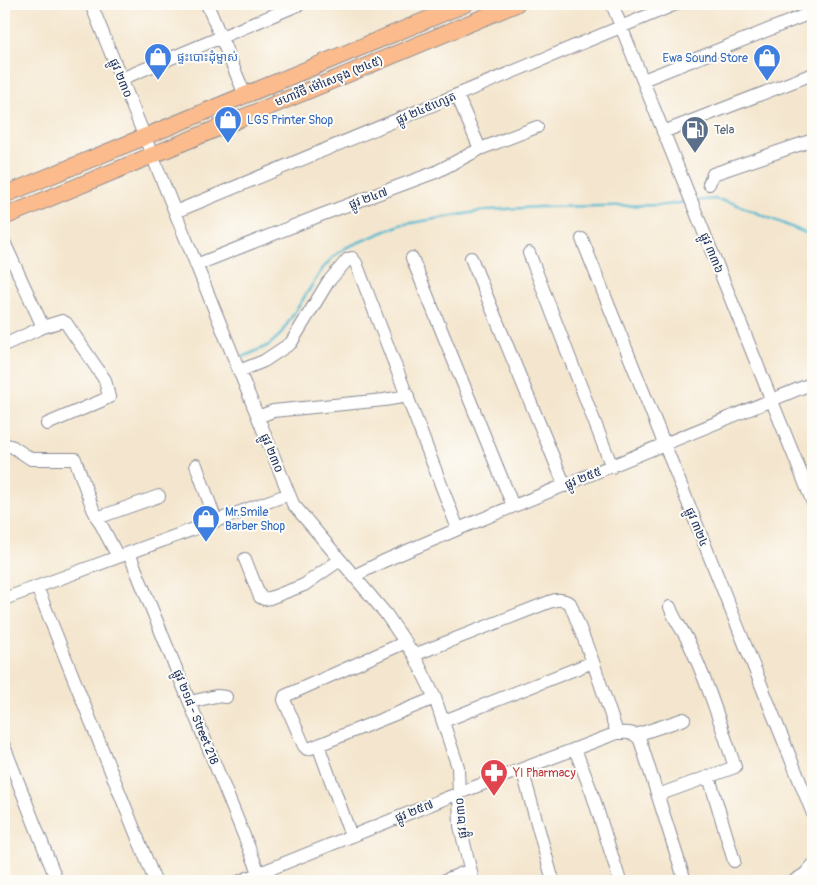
<svg xmlns="http://www.w3.org/2000/svg" width="817" height="885" font-family="Pangolin,'Noto Sans Khmer',sans-serif">
<rect width="100%" height="100%" fill="#fdfcf7"/>
<filter id="ink" filterUnits="userSpaceOnUse"><feTurbulence type="fractalNoise" baseFrequency=".02" numOctaves="2"/><feDisplacementMap in="SourceGraphic" scale="10" xChannelSelector="R" yChannelSelector="G"/><feConvolveMatrix kernelMatrix="1 2 1 2 8 2 1 2 1" color-interpolation-filters="sRGB"/></filter>
<filter id="wash" filterUnits="userSpaceOnUse"><feTurbulence type="fractalNoise" baseFrequency=".0096" numOctaves="4" result="noise"/><feDisplacementMap in="SourceGraphic" scale="20" xChannelSelector="R" yChannelSelector="G"/><feGaussianBlur stdDeviation="1.12" result="paint"/><feColorMatrix in="noise" values="0 0 0 0 0 0 0 0 0 0 0 0 0 0 0 0 0 1.4 0 .05"/><feComposite in="paint" operator="in"/></filter>
<g filter="url(#wash)">
<rect width="100%" height="100%" fill="#f4e6ce"/>
<g fill="none" stroke-linecap="round" stroke-linejoin="round">
<path stroke="#52b8d0" stroke-width="2.5" d="M697 201 714 199 733 203 813 236
M243 357 269 345 280 335 323 268 334 256 345 248 400 225 488 210 539 207 665 205 686 202"/>
</g>
</g>
<g filter="url(#ink)">
<g fill="none" stroke-linecap="round" stroke-linejoin="round">
<defs>
<path id="minor" d="M91 4 293 504 386 614 414 655 435 698 458 767 460 826 473 881
M207 4 245 95
M612 4 813 503
M121 79 300 4
M643 80 813 12
M457 95 480 149
M663 132 813 74
M709 184 713 174 813 140
M175 212 676 4
M582 239 813 814
M4 242 43 327
M529 253 612 467
M412 258 513 506
M471 258 565 486
M196 265 321 215 436 172 480 149 537 127
M4 345 43 327 62 321 66 323 105 380 109 397 101 401 47 424
M239 371 264 361 291 343 328 282 348 259 352 258 356 263 458 529
M258 417 273 411 384 400 408 396
M4 444 13 447 31 459H75L93 509 118 557
M196 465 216 521
M97 518 159 496
M129 553 262 880
M245 559 260 597 264 599 270 598 304 585 340 560
M354 576 384 561 458 529 813 383
M37 587 155 881
M4 599 289 494
M406 642 285 696 284 700 304 746 307 749 311 748 435 698
M414 655 549 602C558 599 562 599 570 603L593 662 617 733
M190 702 216 696 226 697
M444 721 593 662
M636 735 684 719
M318 745 351 836
M4 746 57 881
M575 749 592 793 620 881
M522 769 553 881
M709 777 734 861
M658 795 735 767C721 725 707 681 688 641 682 628 674 620 670 607
M240 881 459 793 617 733C627 733 634 731 640 740L685 881
M443 881 470 870
M794 881 805 874 813 865"/>
<path id="major" d="M4 195 465 4
M4 217 516 4"/>
</defs>
<use href="#minor" stroke="#888a96" stroke-width="14"/>
<use href="#major" stroke="#888a96" stroke-width="18"/>
<use href="#minor" stroke="#fff" stroke-width="12"/>
<use href="#major" stroke="#fbbb8c" stroke-width="16"/>
</g>
</g>
<defs>
<symbol id="shop-pin" viewBox="-11 -11 22 30"><path d="M0 17L-7.5 6A9.5 9.5 0 1 1 7.5 6Z" fill="#3f7fe0" stroke="#fdfcf7"/><path d="M-5-2.5h2.3a2.7 3.5 0 0 1 5.4 0H5L5.5 6h-11ZM-1.5-2.5h3a1.5 2.3 0 0 0-3 0Z" fill="#fff"/></symbol>
<symbol id="fuel-pin" viewBox="-11 -11 22 30"><path d="M0 17L-7.5 6A9.5 9.5 0 1 1 7.5 6Z" fill="#5c6f8a" stroke="#fdfcf7"/><path d="M-5.5-6h7V0h2V4h1.3V-2.5L3-4.5l.8-.8L6-3V5H2.5V1h-1V6h-7ZM-4.2-4.7v3.2H.2V-4.7Z" fill="#fff"/></symbol>
<symbol id="pharmacy-pin" viewBox="-11 -11 22 30"><path d="M0 17L-7.5 6A9.5 9.5 0 1 1 7.5 6Z" fill="#e0444e" stroke="#fdfcf7"/><path d="M-2-6h4v4h4v4h-4v4h-4v-4h-4v-4h4Z" fill="#fff"/></symbol>
</defs>
<g fill-rule="evenodd">
<use href="#shop-pin" x="142" y="41" width="32" height="43"/>
<use href="#shop-pin" x="751" y="42" width="32" height="43"/>
<use href="#shop-pin" x="212" y="104" width="32" height="43"/>
<use href="#fuel-pin" x="679" y="114" width="32" height="43"/>
<use href="#shop-pin" x="190" y="503" width="32" height="43"/>
<use href="#pharmacy-pin" x="478" y="757" width="32" height="43"/>
</g>
<g text-anchor="middle" stroke-width="4" stroke-linejoin="round" paint-order="stroke">
<g font-size="12" fill="#366cbe" stroke="#fdfcf7" text-anchor="start">
<text x="177" y="61">ផ្ទះបោះដុំម្នាស់</text>
<text x="748" y="62" text-anchor="end">Ewa Sound Store</text>
<text x="247" y="124">LGS Printer Shop</text>
<text x="225" y="516">Mr.Smile<tspan x="225" dy="14">Barber Shop</tspan></text>
</g>
<g font-size="12" fill="#1b2f5e" stroke="#fdfcf7">
<text transform="translate(121 78) rotate(68)" y="4">ផ្លូវ ២៣០</text>
<text transform="translate(329 81) rotate(-22)" y="4">មហាវិថី ម៉ៅសេទុង (២៤៥)</text>
<text transform="translate(426 108) rotate(-23)" y="4">ផ្លូវ ២៤៥ហ្សេត</text>
<text transform="translate(368 198) rotate(-20)" y="4">ផ្លូវ ២៤៧</text>
<text transform="translate(712 253) rotate(68)" y="4">ផ្លូវ ៣៣៦</text>
<text transform="translate(272 453) rotate(68)" y="4">ផ្លូវ ២៣០</text>
<text transform="translate(583 478) rotate(-22)" y="4">ផ្លូវ ២៥៥</text>
<text transform="translate(697 527) rotate(68)" y="4">ផ្លូវ ៣២៤</text>
<text transform="translate(196 717) rotate(68)" y="4">ផ្លូវ ២១៨ - Street 218</text>
<text transform="translate(414 811) rotate(-22)" y="4">ផ្លូវ ២៥៧</text>
<text transform="translate(461 818) rotate(-95)" y="4">ផ្លូវ ២៣០</text>
</g>
<g font-size="12" fill="#4e5e75" stroke="#fdfcf7" text-anchor="start">
<text x="714" y="134">Tela</text>
</g>
<g font-size="12" fill="#be3a42" stroke="#fdfcf7" text-anchor="start">
<text x="513" y="777">YI Pharmacy</text>
</g>
</g>
<rect width="817" height="885" fill="none" stroke="#fdfcf7" stroke-width="20"/>
</svg>
